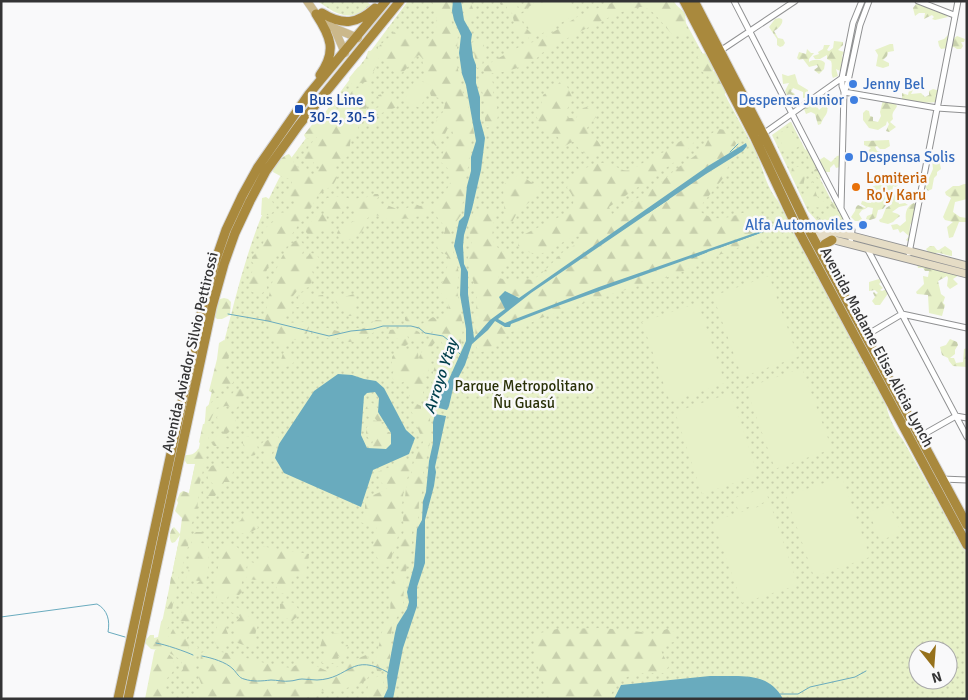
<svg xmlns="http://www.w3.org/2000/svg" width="968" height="700" font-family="Signika,sans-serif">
<defs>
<pattern id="grass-dots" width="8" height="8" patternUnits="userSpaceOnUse" patternTransform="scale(1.25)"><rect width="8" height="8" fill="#e7f1c8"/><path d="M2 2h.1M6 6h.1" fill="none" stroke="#c7cfac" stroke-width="1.8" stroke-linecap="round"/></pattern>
<pattern id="forest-firs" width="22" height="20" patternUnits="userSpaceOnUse" patternTransform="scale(1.25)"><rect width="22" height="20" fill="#e7f1c8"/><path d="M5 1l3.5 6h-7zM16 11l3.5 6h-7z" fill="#c7cfac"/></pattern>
</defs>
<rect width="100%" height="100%" fill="#f9f9fa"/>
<path fill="url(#grass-dots)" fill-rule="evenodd" d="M317 1H366L371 5C349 24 337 14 317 1Z
M408 1H674L756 152C763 168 766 187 778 201L886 405C889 418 895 430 903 440L967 554V699H146C171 582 193 465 222 350 239 284 253 220 289 161ZM918 650H948V680H918Z
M790 122H791L844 225 817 221 808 211 772 135Z
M814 249 967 531V537L823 269Z"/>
<path fill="url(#forest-firs)" d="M432 1H451L450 19 458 35 456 60 464 98 468 105 473 126 474 135 468 151 470 159 464 184 465 188 461 215 456 222 449 237 459 273 457 290 463 326 462 339 460 347 444 384 438 391 434 392C428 373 437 364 444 347L440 339C425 347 432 360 428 373L424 375 423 373 424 376 429 380 430 384 423 388V398L420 401 409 400V387L405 381 401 383 393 379 392 375 395 368 392 365V357L398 349H414L418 353 419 364 422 369 419 357 421 353 431 338 433 330 449 308 448 300 439 291 438 287 444 280 449 259 447 255 440 251 437 247 445 231V227L437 217 434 205C441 196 459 180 448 169 445 165 442 164 439 160L453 134 452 130 448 128 440 144 436 146 433 143 437 118 443 112 445 104 439 98 431 96 425 79 422 58 419 55C408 61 408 74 396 74L393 71 388 59 380 55 370 81 352 85 349 78 358 67 364 65 368 51 376 50 378 51V47L397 30 405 29 417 41C442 40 438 19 432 1Z
M463 1H470L475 14 474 19 470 22 465 23V7Z
M498 1 515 2 518 8 528 1H537L519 14 524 26 531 33 528 39 522 40 513 25 514 22 512 13 507 11V5L505 4 501 5Z
M617 1H672L685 13 687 36 673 35C665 28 657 13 646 8 634 0 559 43 545 51 540 54 537 59 533 61 520 68 500 75 485 73L483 69 493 61 519 47 544 38 580 15Z
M916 4H921L937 12 940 11 948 17 935 20 932 19 934 17 932 15 924 19 925 13H919L915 16 913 8Z
M779 18 782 19C784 23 778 29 774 31L778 38 783 39 785 43 783 46 780 47 777 45V39L769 27 775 19Z
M949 34 948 43 957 36 965 39 964 42H961L963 46 961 49H957L954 47 941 49 939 46 938 41 944 39Z
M481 40 484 41V48L487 52 483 59 482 67 477 68 474 52 470 43Z
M834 41 843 42V45L838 50 844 52 842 56 844 60 841 64 842 69 840 71 836 69 838 76 833 78C830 72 833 66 831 61L827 59V55L820 59H815L813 56 819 54 818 52 823 49 824 45H830L827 50 829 51 833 48Z
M890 44H893L894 51 888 52 887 56 883 60 889 63V66L883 68 876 66 878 55 875 50Z
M807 49 811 53H814L809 59V62C813 59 822 59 825 63L824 69 819 74 814 70 818 67 817 65 809 67 803 59 799 60 797 58 799 52 806 54Z
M707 53 714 66 713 71 717 73 727 91 724 95 719 97C709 89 715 90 714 80 705 74 696 70 697 58L700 54Z
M782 74 788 76 795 74 798 84 808 90V97L803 98V92L793 88 791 92 794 93 799 103 796 105H792L791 100 788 98 785 91 789 83 783 84Z
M486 76H490C497 89 491 90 494 100 495 104 498 107 498 111 499 120 494 129 485 127V106L480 81Z
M564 80 573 99C570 106 563 111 568 118H576L583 108 591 106 595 109 596 117 587 128 588 132C594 138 599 140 602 149L596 155C585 155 579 152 575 142H572L565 146 561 145 558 137C548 131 540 128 536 115L541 107 543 95 554 88 560 82Z
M366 85 370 87 369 104 362 115 357 132 351 136 349 153 347 157 339 160 335 167 339 174 333 185 318 195 305 219 299 224 282 249 273 256 266 272 267 289 260 295 252 292 248 281 255 265 252 262V257L261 248 266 236 263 234 264 229 274 221 277 213 290 212 297 201 295 197 288 203H284L282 195 292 186V179L284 178 273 172C273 165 282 156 289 154 293 158 292 161 296 165 300 170 309 174 315 176L319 169 320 160H316L313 163 315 167 312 170 309 168 307 160 303 157C305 152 313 140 317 137L306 139 304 135 314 122 319 123 321 126 326 123 334 127 337 123 336 117C350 106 342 91 366 85Z
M912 85 914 88 911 94 921 93 925 97 929 95V91L933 89 940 91 938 95 935 96 939 98 937 102C925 103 913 103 902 99V93L908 95 910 86Z
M387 93 397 104V107L377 115 376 108 382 106 378 95Z
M883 100 894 102 897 106C895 111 891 112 893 119L890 122 896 127 889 132 886 131 889 124 887 121 886 125 878 130 869 128 863 120V113L866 110 869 111 870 116 873 117V121L878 122 881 116 880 112Z
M825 104C832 112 822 117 821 124L818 125 815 114 811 112 806 114 804 109 811 105 817 106 819 110Z
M718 129 727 130 736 143 725 176 703 203 701 212C723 229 744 206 758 212 760 213 762 216 764 217L759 225 752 230 759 235 762 242 737 248 703 261 678 274 602 297 541 318 509 333 487 350 479 353 475 343 477 293 467 261 472 245 468 224 475 209 479 211 495 208C496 228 483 243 507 253L511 260 505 266 497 271 499 278C511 282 521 277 532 280 545 273 551 263 562 253 571 245 576 248 582 236 557 236 548 268 518 246L519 237 571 211C575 201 574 196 567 188L569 180C579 172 593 161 607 163 617 165 622 174 632 169 639 166 645 161 652 157 657 155 662 153 666 151 679 144 681 136 697 139L679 159 609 207 612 214 619 211 633 201 657 186 676 169 703 150 711 134Z
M889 140 890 146 885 149H880L877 146 875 147 877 151 885 153V163L881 164 874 161V158L876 159 878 156 871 157 868 151 871 148 864 145V141Z
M807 147 817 157 818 161 824 157 831 162 837 156 842 155 840 167 836 168 834 164 830 168V172H826L823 178H818L813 172 816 168 812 169 809 167 808 155 805 151Z
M940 157 942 159 940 164 941 169 937 172V175L934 178 932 189 928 191 925 187 933 169 932 160Z
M797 167H804L806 172 803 186 796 184 795 178 791 174 792 168Z
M521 175 532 183 538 185 540 189 533 195 531 201 518 211 512 222 508 224 505 222 503 186 510 178Z
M880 175 889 185 893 180 898 181 899 184 896 187 893 186 892 193 897 196 899 204 905 203 908 205 899 207 892 212 898 214 900 216 896 219 893 222 888 224 880 222 879 220 882 218 886 208 892 204 889 198 886 197 887 204 883 209 878 210 876 218 870 220 866 219 867 216 872 214 873 208 868 207 865 209 862 210 859 214 862 219 860 221H855L851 217 855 211 856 207 858 205 865 208 866 207 861 204 862 201 871 203 877 196 876 193 872 194 869 193 870 188 876 185 870 183 869 178Z
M812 182 817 185 815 188C817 201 820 198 827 204L824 208 813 207 804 196Z
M964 184H967V199L955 202 953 212 960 217 967 218V222H959L953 237 949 238 947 227 953 222 945 220 943 217 951 198 946 195 945 192 953 186H959Z
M372 194H378L379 196 373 205 384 204 397 209H405L415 204 420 206 429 204 432 209 430 214C417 216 402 221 387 219 381 218 375 212 369 217 364 220 365 227 362 231 359 236 351 239 346 241L339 238 337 233 340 227 355 221 356 214 353 205H344L342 213C330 221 317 212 327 198L342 196 353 200 361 197 360 201Z
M266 197C271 200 275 203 276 210L269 215H261L262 198Z
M834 199 849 229 848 230 817 226V221L821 216H826L831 209 835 210 830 205 833 203Z
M914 203 916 205V216L913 219V221L910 225 909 242 906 240 909 236 903 231 900 233 898 229 893 230 891 225 897 224 900 226 906 221C905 214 906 206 914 203Z
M319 214H323L327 218 328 224H335L332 230 325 232 322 228 316 235 310 237 306 232V227Z
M299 239 305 246 300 260 306 259 310 253C315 253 318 256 320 260L312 271 314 276 309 287 297 291 289 301 293 308 292 316 283 314 281 317 286 323 304 322 309 327 305 338 293 340 290 345H281L268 333 269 325 265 323C267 301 276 248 299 239Z
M930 246H934L937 250H939L945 246 952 251V256C946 256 940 252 936 253L937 263 943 262 942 266 949 274 953 271V264L966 269 965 271 953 279 958 284 950 289 947 286 948 278 947 276 938 281 941 294 945 297 943 303 945 305 942 316 929 313 928 295 917 294 916 292 924 284 923 276 928 277 929 271H925L923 268H918L917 264 926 260 930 254 926 249Z
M879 279 881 282 879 284 883 288 880 290 882 291 887 289 889 292 880 305H875L872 301 875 297 873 293 874 292 876 294 878 293 875 290 869 291V282Z
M303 292H306L312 296 323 295 324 298 305 301 299 307H295L296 301 298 299 299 294Z
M354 294 356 296V307L353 316H348L344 309 332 299V295L344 297Z
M224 298 228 299 231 302 230 315 222 319H217L213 315 220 299Z
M408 316 415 318 420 325 433 317 438 320 428 331 409 324 405 320V317Z
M376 320 388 321 393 323C382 332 376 327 364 341L348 342 340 338H325L311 334 312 329 327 328 341 332 352 328H364Z
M409 327 419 332 423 338 417 340 407 335 410 343 405 346 399 345 398 339 395 338 391 340 388 335 390 330Z
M950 339 957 342 958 345 955 350V354L950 358H954L956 363 963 362 964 349 967 348V367L953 366 949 361 948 358 942 355 940 347 946 345Z
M224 340 229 344 231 349 225 369 227 373H230L234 376 233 383 223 386 217 392 213 393 209 391 217 359 219 343Z
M287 352 288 355 296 357 297 359 291 365 281 369 279 367 283 353Z
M242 388 246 391V394L243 396 237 408 226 406 216 408 210 421H205L206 407 217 398 232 394 235 390Z
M370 402C374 403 380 412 385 415L386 420 384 422 377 423 388 432 394 433V449L371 452V447L373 441C363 436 365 429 371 420L377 421 373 416 369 417 365 414 364 411Z
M417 404 421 406V410L430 406 433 410 430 418 431 438 423 473 424 486 419 502 418 519 412 532V549L404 578 403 609 395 620 392 627 390 640V661L381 672 377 671 375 662 383 628 390 617 391 587 399 566 400 544 404 531 403 518 406 488 411 475 417 454 423 442 411 410Z
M227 409 236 419 235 427 222 438H227L232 442 229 447 214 446 212 444 217 435 223 433 224 429 218 424 217 417 221 410Z
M203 424H211L213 426 206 445 203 447 206 449 202 476 200 482 197 511 190 528 188 547 182 568 175 571 173 569 180 535 175 542 172 543C169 540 169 530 174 527L180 534 182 518 175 511 178 503 177 500 180 493 183 491 189 493 195 464H187L183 458 186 455C191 455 195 454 198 449L203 448 199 442Z
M247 436 256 441 258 449 255 455 251 456 243 445V439Z
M278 436 279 439 272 453 271 460 268 464H264L262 458 265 452 261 445 263 442Z
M413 459 412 466 404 487 399 533 389 566 383 568C378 561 377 555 372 549L377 528 360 522 365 509V501L369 497 387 489 380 481 377 472 396 465 401 460Z
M217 464 224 466 226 468 234 469 230 482H224L215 496H206L203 493 204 490 211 488 213 484 208 479 207 472 211 466Z
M249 510 254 515 258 528C250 533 242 536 233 531L232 526 241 520 244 513Z
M196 532H202L203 536 201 539V543L207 544C211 551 208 583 202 591L192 594 191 589 200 581 187 580 186 578 191 563 190 549 194 533Z
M225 545 233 547H237C243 553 247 562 245 571 243 578 240 582 243 591L239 595 229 594 225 603 216 601 217 595 214 588 220 557V553Z
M260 546 309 554 305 577 293 575 289 594 276 593 277 582 246 579 248 561 258 564Z
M176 574H179V576L171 614H176V621H172L165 633 169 637 173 629 177 628 181 633 188 636 186 640 190 645 187 651 190 650 195 645 198 647 194 659C198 664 195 665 195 671 194 682 189 683 180 678L179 674 183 669 181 660 163 649 173 658 175 668C170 678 164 677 163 691L169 694 171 699H145L154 653 155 650H158L151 649 144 642 150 635H154V638L158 637 161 622 166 614 171 577Z
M184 599 188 601 189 606 193 609 190 614V623L186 624 185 621 182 622 179 620 183 607Z
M287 601 294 603 299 610 298 616 292 621 280 615V604Z
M236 607C242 609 248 608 248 616 263 626 256 624 255 637 255 642 257 644 255 649L235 642 233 636 236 628 235 623 240 617 238 614 232 613 230 610Z
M226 616C229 622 228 624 226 629L229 636V641L223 647 217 646 214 641 217 627V620Z
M601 628 635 631 652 634 667 629 675 632 676 641 668 644 661 651 669 666 664 673C634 673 624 671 608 699H551C543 683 532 656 534 638L540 633 557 629Z
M324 633 340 634 339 644 348 645 345 659 338 656 337 663H322L325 649 320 647Z
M208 650 228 653 272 665 291 668 296 665 301 659 327 671 366 655 372 661C371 668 371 675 366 680 363 683 359 684 355 685 342 690 334 693 320 690L305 699H196V691L199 689H203L199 678 201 653Z
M383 675 384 692 382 699H366C368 685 367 679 383 675Z"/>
<path fill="#e7f1c8" d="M545 1H570L577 14 534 38 521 14Z
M416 78 431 86 420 108 404 101Z
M789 127 800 146 787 153 777 135Z
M769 276 798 357 742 377 713 296Z
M698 303 725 383 670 402 642 322Z
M802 368 832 449 775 469 746 388Z
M731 393 758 475 702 494 675 412Z
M842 477 870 557 814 577 786 496Z
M765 488 769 501 738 510 734 498Z
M770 503 798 585 742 603 713 521Z
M889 504 901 532 880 541 869 512Z"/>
<path fill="#69abbe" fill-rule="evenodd" d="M453 1H461L464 20 472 34 471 41 473 57 476 65V83L480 97V119L485 138 481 170 472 209 464 235 463 246 464 264 468 272V294L474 338 490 320 505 309 499 297 505 291 519 298 708 166 746 143 747 146 743 151 706 174 531 293 498 319 505 323 599 287 766 229V231L552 308 511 324 510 327H505L495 321 488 330 472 344 465 365 457 380 454 384 449 406 447 410 435 407 436 401 445 388 466 341V329L460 295 461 269 454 246 459 221 464 216 467 186 471 171V157L476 141 466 85 462 74 459 53 461 36 454 20 452 11Z
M338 374 352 375 364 379 376 381 384 388 406 430 415 438 409 454 373 470 361 507 284 473 275 458 279 444 314 391ZM375 392 379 398 378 412 391 433V444L386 449 367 448 361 435 364 396 367 393Z
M435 414 446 416 435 467 436 472 434 486 425 520V563L417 587V606L403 648 393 699H383L388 688 387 676 395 633 397 625 407 609 409 602 407 592 414 566 417 529 422 520 423 501 426 492 429 461 433 443V422Z
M710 676C738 677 768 670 783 699H614L621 685Z"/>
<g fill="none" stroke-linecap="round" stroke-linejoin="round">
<path stroke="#69abbe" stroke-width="1" d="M730 152 738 144
M648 213 669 199
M765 231 772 226
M718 248 759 233
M692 258 707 252
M228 314 268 321 329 336 351 331 373 329 383 326H411L419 328 425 333 443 336 456 346 458 352 462 356
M1 617 97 604C108 610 110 621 108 632L125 637
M156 643C164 644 187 652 193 655
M202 656C212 658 226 662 233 669 237 673 239 678 244 679 253 682 262 681 271 680 277 680 284 682 290 681 294 681 298 679 302 679 307 679 312 680 317 680 350 679 351 651 389 673
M780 694H798L810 687 855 677 866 671"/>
<defs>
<path id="street" d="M734 1 852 230 851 239
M918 1 954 15
M720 51 795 1
M844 92 937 108 967 110
M844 92 847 86 860 25 869 1
M763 134 842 78 849 79
M841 209 844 92 842 86V78L853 23 862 1
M868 250 967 437
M909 253 958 1
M865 336 902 314 967 328
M919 437 956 416 967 418
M942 479 967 480"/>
<path id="secondary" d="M808 227 852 236 967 266
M811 234 967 274"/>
<path id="primary" d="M307 1 316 14 329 26 358 38
M334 28 345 53"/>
<path id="highway" d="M684 1 755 138 799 232 967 545
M694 1 763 134 811 234 967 525
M322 13C343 26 357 24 375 8
M316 14C331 37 337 51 320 75
M823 257 825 244 832 240
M118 699 203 305 215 262 226 230 242 196 258 167 309 94 386 1
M128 699 212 307 224 264 235 233 250 201 266 171 299 125 400 1"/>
</defs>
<use href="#street" stroke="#909192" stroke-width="7"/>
<use href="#secondary" stroke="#909192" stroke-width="9"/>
<use href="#primary" stroke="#d6d6d7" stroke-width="9"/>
<use href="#highway" stroke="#d6d6d7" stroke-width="11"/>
<use href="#street" stroke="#fff" stroke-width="5"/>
<use href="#secondary" stroke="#e5dcc5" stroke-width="7"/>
<use href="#primary" stroke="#cbb88b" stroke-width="8"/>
<use href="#highway" stroke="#a9893d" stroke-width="9"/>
</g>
<g fill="#3f7fe0" stroke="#f9f9fa" stroke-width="2">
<circle cx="853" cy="84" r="5"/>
<circle cx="854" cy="100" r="5"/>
<circle cx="849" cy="157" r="5"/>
<circle cx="863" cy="225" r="5"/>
</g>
<rect fill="#1a4fb4" stroke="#f9f9fa" stroke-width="2" x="294" y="104" width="10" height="10" rx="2.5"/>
<circle fill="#e8710a" stroke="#f9f9fa" stroke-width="2" cx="856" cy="187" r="5"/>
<g text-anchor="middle" stroke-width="5" stroke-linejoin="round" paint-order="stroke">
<g font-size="15" fill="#366cbe" stroke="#f9f9fa" text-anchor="start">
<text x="863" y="89">Jenny Bel</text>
<text x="844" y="105" text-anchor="end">Despensa Junior</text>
<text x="859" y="162">Despensa Solis</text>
<text x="853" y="230" text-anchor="end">Alfa Automoviles</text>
</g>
<g font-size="15" fill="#164399" stroke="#f9f9fa" text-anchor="start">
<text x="309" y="105">Bus Line<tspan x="309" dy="17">30-2, 30-5</tspan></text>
</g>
<g font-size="15" fill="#c56008" stroke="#f9f9fa" text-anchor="start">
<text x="866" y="183">Lomiteria<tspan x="866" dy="17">Ro'y Karu</tspan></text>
</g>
<g font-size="15" fill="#343435" stroke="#f9f9fa">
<text transform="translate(877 347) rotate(62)" y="5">Avenida Madame Elisa Alicia Lynch</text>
<text transform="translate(190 352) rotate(-77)" y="5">Avenida Aviador Silvio Pettirossi</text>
</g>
<g font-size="15" fill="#2a3108" stroke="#f9f9fa">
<text x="524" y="391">Parque Metropolitano<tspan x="524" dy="17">Ñu Guasú</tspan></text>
</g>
<g font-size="16" font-style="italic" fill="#003e4b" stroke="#f9f9fa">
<text transform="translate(440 376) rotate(-72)" y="6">Arroyo Ytay</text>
</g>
</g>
<rect width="968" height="700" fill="none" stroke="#343435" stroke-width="5"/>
<g transform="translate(933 665) rotate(163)"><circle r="24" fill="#f9f9fa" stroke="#aaaaab"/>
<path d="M0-4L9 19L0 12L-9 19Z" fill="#96711b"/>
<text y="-8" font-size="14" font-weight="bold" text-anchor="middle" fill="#343435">N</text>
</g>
</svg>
